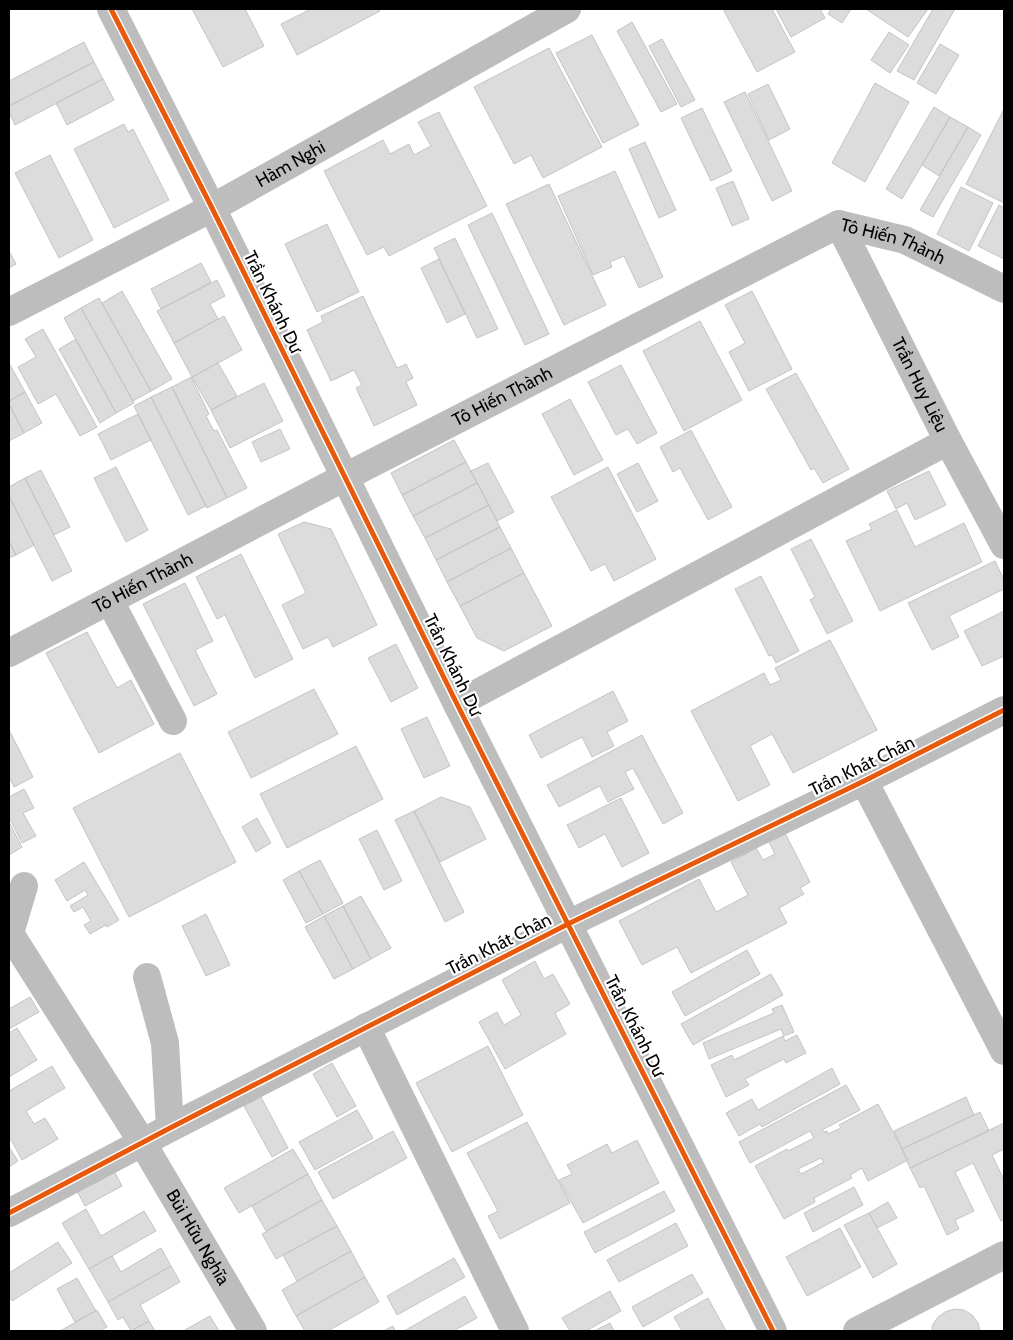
<svg xmlns="http://www.w3.org/2000/svg" width="1013" height="1340" font-family="Cabin,sans-serif">
<rect width="100%" height="100%" fill="#fff"/>
<path fill="#dcdcdc" stroke="#c4c4c4" fill-rule="evenodd" d="M192 9H245L264 46 223 67Z
M311 9H379L380 11 297 55 281 24Z
M723 9H772L795 52 757 72Z
M776 9H820L825 18 791 37Z
M831 9H851L842 23 828 14Z
M866 9H928L908 37Z
M933 9H955L914 80 897 71Z
M632 22 677 104 661 112 617 31Z
M889 32 909 45 890 73 871 60Z
M592 35 639 125 603 143 556 53Z
M662 39 695 100 681 107 649 46Z
M84 42 94 62 9 106V81Z
M940 44 959 55 936 94 917 83Z
M549 48 602 147 543 178 531 155 514 164 474 87Z
M94 62 103 79 15 125 9 112V106Z
M103 79 114 100 67 125 56 103Z
M875 83 909 102 865 182 832 163Z
M768 84 790 129 769 140 748 94Z
M745 92 792 191 772 201 724 102Z
M934 107 950 117 902 199 886 189Z
M702 108 732 171 711 181 681 118Z
M1004 109V203L966 184Z
M439 112 487 206 389 256 384 247 367 255 324 171 383 140 390 154 409 144 414 155 431 146 418 122Z
M950 117 968 127 939 176 922 165Z
M124 124 128 132 133 129 169 200 114 228 74 149Z
M968 127 981 135 933 217 920 210Z
M645 142 676 210 659 218 629 149Z
M50 155 93 240 59 258 15 173Z
M615 171 663 277 639 288 624 256 610 262 612 267 593 275 558 196Z
M733 181 749 219 732 226 716 188Z
M549 184 606 305 564 325 506 204Z
M961 187 993 203 969 251 937 234Z
M999 205 1004 208V259L978 246Z
M492 213 549 334 525 345 468 225Z
M327 224 359 292 317 312 285 244Z
M455 238 498 329 477 338 434 248Z
M9 251 16 264 9 268Z
M439 259 465 314 447 323 421 268Z
M201 263 211 282 161 309 151 289Z
M217 280 225 296 210 304 218 319 174 343 157 311Z
M122 291 172 379 151 391 102 303Z
M752 291 792 369 749 391 729 352 745 343 725 305Z
M363 296 397 368 406 364 413 378 406 382 417 405 374 426 356 388 362 385 354 370 331 381 307 330 323 322 321 316Z
M99 298 151 391 133 401 81 308Z
M81 308 134 403 116 413 64 318Z
M224 316 242 350 192 377 174 343Z
M700 321 742 400 684 431 643 351Z
M43 329 97 427 80 436 56 394 38 404 18 367 36 357 25 339Z
M76 339 116 413 100 423 59 349Z
M9 363 25 392 9 401Z
M218 363 237 396 211 410 192 377Z
M621 365 657 433 637 444 628 429 616 435 588 382Z
M796 373 849 469 823 483 814 468 811 470 766 389Z
M191 377 209 414 206 416 214 431 217 430 247 488 227 498 172 387Z
M264 383 283 421 230 448 211 410Z
M172 387 227 498 207 508 151 397Z
M25 392 42 423 24 433 9 404V401Z
M151 397 206 506 188 515 134 406Z
M570 399 603 460 574 475 542 414Z
M9 404 24 433 9 441Z
M138 414 151 440 111 460 98 434Z
M280 429 290 449 261 462 252 442Z
M691 430 732 507 708 520 680 468 673 472 660 447Z
M454 440 466 462 402 495 391 473Z
M466 462 477 483 413 516 402 495Z
M488 463 514 512 497 521 471 471Z
M638 463 658 501 637 512 617 474Z
M116 467 148 530 126 542 94 478Z
M608 467 656 559 614 581 605 564 591 571 551 497Z
M41 470 70 527 54 535 25 478Z
M929 471 946 505 915 520 907 503 896 509 887 491Z
M25 478 72 571 52 581 9 496V487Z
M477 483 489 505 425 538 413 516Z
M9 496 34 545 16 555 9 541Z
M489 505 500 527 436 560 425 538Z
M897 510 915 547 964 523 982 562 880 611 846 541 872 529 869 524Z
M304 522 331 529 377 625 333 647 328 637 303 649 282 605 306 593 278 534Z
M500 527 511 548 447 582 436 560Z
M811 539 853 621 827 634 810 600 815 597 791 549Z
M9 541 16 555 9 558Z
M511 548 524 573 460 606 447 582Z
M241 554 293 659 255 678 225 615 217 619 196 577Z
M995 561 1004 580V589L949 616 959 637 932 650 908 603Z
M524 573 552 626 504 651 477 638 460 606Z
M761 576 799 651 776 663 772 655 769 656 735 589Z
M185 583 213 641 195 650 217 694 194 706 143 604Z
M1004 611V656L982 666 964 631Z
M87 632 117 688 131 680 154 724 99 753 46 653Z
M830 640 877 730 793 773 772 734 750 746 770 785 738 801 691 711 764 673 770 685 781 680 775 668Z
M396 644 418 688 391 702 368 658Z
M314 689 338 734 251 778 228 732Z
M613 691 628 721 607 732 614 746 592 757 582 737 541 758 529 735Z
M427 717 450 766 424 778 401 729Z
M9 730 33 777 14 787 9 776Z
M642 735 683 813 663 824 633 768 625 772 634 789 608 802 600 786 559 807 547 785Z
M356 746 383 799 287 848 260 794Z
M180 753 236 862 129 917 73 808Z
M24 789 34 808 23 813 36 836 22 843 9 817V797Z
M441 797 470 807 486 839 440 862 414 811Z
M621 798 649 853 622 867 605 834 579 848 567 825Z
M414 811 464 912 445 922 395 820Z
M257 818 271 843 256 852 242 827Z
M9 822 22 847 9 855Z
M377 830 402 881 384 890 359 839Z
M785 833 810 882 800 888 804 894 779 908 787 923 691 973 677 947 642 965 619 921 699 879 716 912 748 895 731 862 756 848 763 860 775 854 769 842Z
M320 860 343 903 323 914 299 871Z
M84 862 119 920 107 927 106 925 90 934 84 925 91 921 83 907 74 912 70 906 88 895 85 890 67 901 55 880Z
M299 871 323 914 306 923 283 880Z
M361 896 391 948 371 959 343 906Z
M343 906 371 959 353 969 324 916Z
M206 914 230 965 206 976 182 926Z
M324 916 353 969 334 979 305 927Z
M747 950 760 974 685 1016 672 992Z
M535 961 544 979 553 974 570 1004 555 1013 566 1034 505 1069 479 1022 497 1012 504 1025 521 1015 502 980Z
M771 974 783 995 693 1045 681 1024Z
M30 997 39 1012 9 1029V1009Z
M782 1005 794 1032 784 1036 781 1029 709 1059 703 1043 774 1013 772 1009Z
M17 1028 37 1060 9 1077V1033Z
M797 1035 806 1053 786 1063 784 1059 745 1079 749 1085 726 1097 711 1065 732 1055 734 1060 783 1036 785 1041Z
M488 1046 523 1115 452 1152 416 1083Z
M332 1063 356 1106 337 1117 313 1074Z
M52 1066 65 1088 26 1111 34 1124 45 1118 58 1139 22 1160 9 1136V1091Z
M832 1068 840 1084 762 1127 760 1124 739 1136 726 1113 752 1099 758 1110Z
M846 1085 860 1110 822 1130 824 1132 827 1131 828 1134 841 1128 839 1125 878 1104 908 1160 868 1181 862 1168 850 1175 852 1178 814 1198 815 1202 784 1219 755 1166 787 1149 788 1151 814 1138 810 1131 750 1163 739 1142ZM821 1158 824 1162 801 1174 798 1169Z
M261 1097 288 1148 272 1157 244 1106Z
M966 1097 974 1115 902 1149 894 1131Z
M357 1110 373 1138 315 1170 299 1142Z
M980 1112 989 1131 910 1168 902 1149Z
M527 1122 570 1203 500 1239 488 1216 498 1211 467 1153Z
M1004 1123V1149L992 1155 1004 1180V1219L1001 1221 973 1163 955 1172 974 1211 955 1220 959 1229 947 1235 924 1186 920 1188 910 1168Z
M393 1131 407 1158 333 1199 318 1172Z
M637 1140 659 1183 583 1223 559 1180 572 1174 567 1165 607 1144 612 1153Z
M9 1147 18 1161 9 1167Z
M293 1149 308 1174 239 1213 224 1188Z
M113 1169 122 1186 85 1206 76 1189Z
M308 1174 322 1200 266 1231 252 1206Z
M854 1187 863 1205 813 1232 804 1213Z
M664 1191 675 1211 595 1253 584 1232Z
M322 1200 337 1226 276 1259 262 1234Z
M888 1202 897 1218 877 1228 869 1213Z
M86 1209 101 1236 144 1211 156 1231 89 1269 62 1223Z
M869 1213 897 1264 873 1278 844 1225Z
M676 1223 688 1246 619 1282 607 1260Z
M337 1226 351 1251 297 1281 283 1255Z
M840 1228 861 1267 807 1296 786 1257Z
M58 1242 72 1263 12 1301 9 1296V1273Z
M161 1248 171 1266 108 1302 89 1269 112 1256 121 1272Z
M351 1251 365 1277 296 1316 282 1290Z
M454 1258 465 1277 397 1315 387 1296Z
M171 1266 180 1282 140 1305 149 1321 131 1331 123 1317 118 1320 108 1302Z
M692 1274 703 1293 643 1327 632 1307Z
M365 1277 379 1302 328 1331H305L296 1316Z
M77 1278 96 1311 75 1322 57 1289Z
M610 1291 621 1311 586 1331H570L562 1318Z
M465 1296 477 1318 453 1331H404Z
M708 1298 726 1331H682L674 1317Z
M954 1309 964 1310 972 1315 978 1323 980 1331H932V1326L938 1317 945 1312Z
M97 1310 107 1327 99 1331H60Z
M210 1316 219 1331H183Z
M149 1321 155 1331H131Z
M610 1323 614 1331H594Z
M393 1326 395 1331H383Z"/>
<g fill="none" stroke-linecap="round" stroke-linejoin="round">
<g stroke="#bdbdbd" stroke-width="28">
<path d="M111 9 212 208 457 704 773 1331"/>
<path id="s1" d="M839 224 948 441 1004 545"/>
<path id="s2" d="M9 312 212 208 567 9"/>
<path d="M110 601 173 721"/>
<path id="s3" d="M9 653 345 477 839 224 905 240 1004 289"/>
<path d="M457 704 948 441"/>
<path d="M864 781 1004 1051"/>
<path id="s4" d="M9 932 142 1142 253 1331"/>
<path d="M10 933 24 886"/>
<path d="M147 977 165 1043 170 1128"/>
<path d="M366 1027 515 1331"/>
<path d="M9 1213 170 1128 568 924 864 781 1004 710"/>
<path d="M857 1331 1004 1255"/>
</g>
<defs>
<path id="cycleway" d="M111 9 212 208 457 704 773 1331
M9 1213 170 1128 568 924 864 781 1004 710"/>
</defs>
<use href="#cycleway" stroke="#fff" stroke-width="8"/>
<use href="#cycleway" stroke="#e8590c" stroke-width="5"/>
</g>
<g text-anchor="middle" stroke-width="4.5" stroke-linejoin="round" paint-order="stroke">
<g font-size="18" fill="#000" stroke="#fff">
<text dy="6" stroke="none"><textPath href="#s2" startOffset="318">Hàm Nghi</textPath></text>
<text dy="6" stroke="none"><textPath href="#s3" startOffset="991">Tô Hiến Thành</textPath></text>
<text transform="translate(273 302) rotate(64)" y="6">Trần Khánh Dư</text>
<text dy="6" stroke="none"><textPath href="#s1" startOffset="180">Trần Huy Liệu</textPath></text>
<text dy="6" stroke="none"><textPath href="#s3" startOffset="556">Tô Hiến Thành</textPath></text>
<text dy="6" stroke="none"><textPath href="#s3" startOffset="151">Tô Hiến Thành</textPath></text>
<text transform="translate(453 665) rotate(64)" y="6">Trần Khánh Dư</text>
<text transform="translate(862 766) rotate(-26)" y="6">Trần Khát Chân</text>
<text transform="translate(499 944) rotate(-27)" y="6">Trần Khát Chân</text>
<text transform="translate(635 1026) rotate(63)" y="6">Trần Khánh Dư</text>
<text dy="6" stroke="none"><textPath href="#s4" startOffset="359">Bùi Hữu Nghĩa</textPath></text>
</g>
</g>
<rect width="1013" height="1340" fill="none" stroke="#000000" stroke-width="20"/>
</svg>
